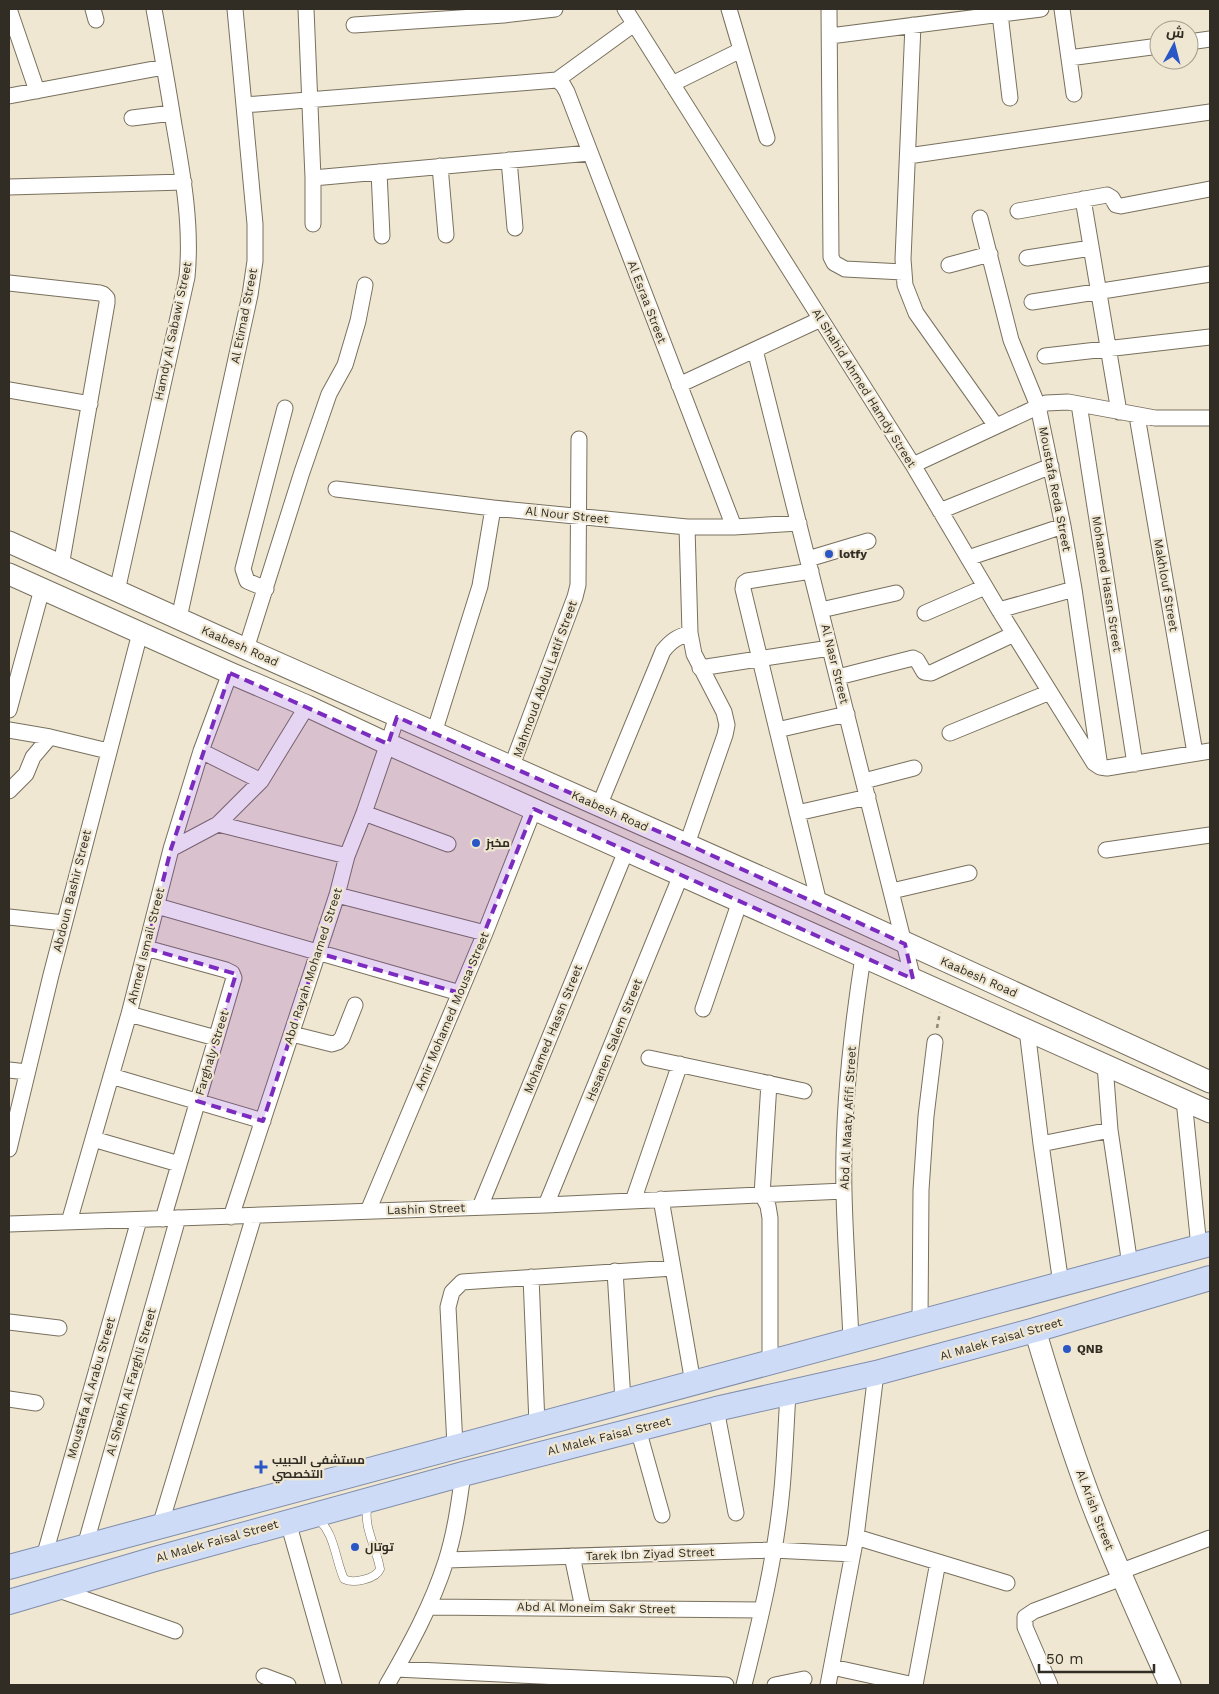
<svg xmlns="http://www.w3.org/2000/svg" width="1219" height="1694" font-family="'Work Sans',Cairo,sans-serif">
<rect width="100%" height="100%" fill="#f0e7d2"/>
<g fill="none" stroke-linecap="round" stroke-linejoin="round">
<defs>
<path id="lane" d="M317 1518C335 1533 335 1559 344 1579 353 1584 376 1579 380 1569 377 1548 362 1526 368 1504"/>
<path id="street" d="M9 9 37 91
M93 9 96 20
M306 9 313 178V224
M625 9 913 465 999 610 1094 763 1100 767 1107 768 1210 751
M729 9 767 138
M829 9 831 257 834 263 845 269 903 272
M1062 9 1074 94
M1000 14 1010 98
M354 25 504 15 555 9
M913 25 903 259 905 285 916 313 996 426
M830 36 1041 9
M1189 42 1210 39
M1069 58 1159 46
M557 80 563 85 567 92 734 527
M557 80 634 24
M672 84 741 50
M9 96 164 67
M244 105 557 80
M132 118 172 113
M908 156 1210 112
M509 160 515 228
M440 166 446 235
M379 172 382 236
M313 178 590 153
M9 187 184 182
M1083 199 1119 412
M1018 211 1107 195 1112 198 1116 205 1121 206 1210 189
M980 218 1011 340 1038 406 1063 526 1074 589 1100 767
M1027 258 1091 248
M949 265 990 254
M9 283 100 293 103 294 107 298V303L61 566
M1032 302 1210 274
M755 350 913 979
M1045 356 1210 337
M679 385 821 319
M9 390 90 404
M1079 404 1135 764
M1137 416 1195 753
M913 465 1046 403 1068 402 1155 418H1210
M336 489 493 508 687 527H734L799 523
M940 511 1051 466
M968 558 1063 526
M808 559 868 541
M811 571 747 581 744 583 743 589 819 903
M266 589 247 581 243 569 285 408
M117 591 187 277C192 226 183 176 174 125 168 87 161 48 154 9
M821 610 896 593
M999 610 1074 589
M925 613 985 587
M179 618 250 295 255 261V224L235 9
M246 649 302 472 329 394 345 365 358 321 365 285
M700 668 830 648
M838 677 913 658 917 660 924 672 931 673 1014 634
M9 710 42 589
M9 730 50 737 108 751
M777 730 847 714
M434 733 480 586 493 508
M950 733 1050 692
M201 751 261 781
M511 768 575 597 578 585 579 439
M864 781 914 768
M9 791 26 774 33 757 50 737
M599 806 663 651C671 641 677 637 690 633
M364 813 448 844
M797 813 868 797
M218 824 347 856
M687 844 725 735 727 725 724 712 694 654 690 633 687 527
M171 849 218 824 261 781 307 706
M1106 850 1210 835
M892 891 969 873
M337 895 485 933
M157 906 460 993
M9 917 64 923
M146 948 226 970 232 973 234 978 163 1219
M703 1009 740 901
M129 1014 216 1038
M1027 1030 1041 1144 1061 1284
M292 1034 332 1044 338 1042 342 1038 355 1005
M649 1058 804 1091
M1105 1065 1110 1130 1130 1265
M9 1070 27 1072
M111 1076 263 1121
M769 1083 762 1195 768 1206 770 1218V1362
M1184 1100 1199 1247
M93 1139 179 1164
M1041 1144 1110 1130
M9 1149 51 975 140 633
M661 1199 693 1383
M633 1201 680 1064
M546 1205 681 875
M480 1207 626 851
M368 1211 485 933 534 809
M231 1217 337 895 347 856 364 813 397 717
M69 1222 129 1014 171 849 201 751 230 673
M9 1224 546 1205 844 1191
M615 1271 623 1401
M531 1277 537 1424
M9 1322 59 1328
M920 1322 921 1190 926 1116 935 1042
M851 1340C849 1291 845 1241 844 1192 842 1113 851 1034 863 957
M9 1399 36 1403
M716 1409 736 1513
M638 1429 662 1515
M455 1446 448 1307 452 1292 462 1282 673 1268
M288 1522 334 1685
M160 1526 254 1216
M856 1537 1007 1583
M85 1546 178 1218
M572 1556 583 1608
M44 1557 139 1220
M447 1560 773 1550 853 1554
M1119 1572 1210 1538
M56 1589 175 1631
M429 1607 762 1610
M832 1667 914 1685
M396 1669 726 1685
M264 1676 288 1685
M387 1685C410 1645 432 1605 446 1561 455 1533 459 1503 463 1474
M744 1685C760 1621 776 1556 782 1489 785 1457 786 1425 788 1393
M775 1685 804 1679
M828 1685 856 1537 876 1373
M915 1685 938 1562
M1050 1685 1025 1627V1617L1034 1611 1122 1578"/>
<path id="secondary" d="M9 542 246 649 819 903 1210 1082
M9 574 230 673 307 706 388 744 1210 1112
M1035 1330C1051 1384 1068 1439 1088 1493 1112 1558 1142 1622 1170 1685"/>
<path id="primary" d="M9 1567 1210 1244
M9 1602 155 1559 463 1474 716 1409 876 1373 1035 1330 1210 1278"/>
</defs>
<use href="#lane" stroke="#78705e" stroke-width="9"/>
<use href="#street" stroke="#78705e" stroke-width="17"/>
<use href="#secondary" stroke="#78705e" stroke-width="23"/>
<use href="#primary" stroke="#808eaa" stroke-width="26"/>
<path stroke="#8d8778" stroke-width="2.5" stroke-dasharray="4 4" stroke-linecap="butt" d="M937 1028 940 1012"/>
<use href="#lane" stroke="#fff" stroke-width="8"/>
<use href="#street" stroke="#fff" stroke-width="15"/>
<use href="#secondary" stroke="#fff" stroke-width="21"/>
<use href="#primary" stroke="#cddbf7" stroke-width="24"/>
</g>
<path fill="#7b2cbf" fill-opacity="0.2" stroke="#7b2cbf" stroke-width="4" stroke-dasharray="10 6" stroke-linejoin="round" d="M230 673 388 744 397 717 687 844 905 944 913 979 534 809 460 993 318 953 263 1121 197 1101 236 974 146 948 171 849Z"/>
<g fill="#2957c6" stroke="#f0e7d2" stroke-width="2">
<circle cx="829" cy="554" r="5"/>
<circle cx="476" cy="843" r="5"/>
<circle cx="1067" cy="1349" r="5"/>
<path d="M258.5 1459.5h5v5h5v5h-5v5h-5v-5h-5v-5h5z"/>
<circle cx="355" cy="1547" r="5"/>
</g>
<g text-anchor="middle" stroke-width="4.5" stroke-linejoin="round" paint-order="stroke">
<g font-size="12" fill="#312d25" stroke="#f0e7d2">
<text transform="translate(647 302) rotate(69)" y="4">Al Esraa Street</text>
<text transform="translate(244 316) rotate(-79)" y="4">Al Etimad Street</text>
<text transform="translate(173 331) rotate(-78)" y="4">Hamdy Al Sabawi Street</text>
<text transform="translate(864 388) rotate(58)" y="4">Al Shahid Ahmed Hamdy Street</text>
<text transform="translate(1055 489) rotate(79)" y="4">Moustafa Reda Street</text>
<text transform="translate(567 515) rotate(6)" y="4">Al Nour Street</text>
<text transform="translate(1107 584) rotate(81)" y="4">Mohamed Hassn Street</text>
<text transform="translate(1166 585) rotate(80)" y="4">Makhlouf Street</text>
<text transform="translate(240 646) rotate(24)" y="4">Kaabesh Road</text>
<text transform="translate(835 664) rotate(76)" y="4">Al Nasr Street</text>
<text transform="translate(545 679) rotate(-70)" y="4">Mahmoud Abdul Latif Street</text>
<text transform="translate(610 811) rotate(24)" y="4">Kaabesh Road</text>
<text transform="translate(72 891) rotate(-76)" y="4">Abdoun Bashir Street</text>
<text transform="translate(146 946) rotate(-76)" y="4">Ahmed Ismail Street</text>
<text transform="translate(313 966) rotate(-72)" y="4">Abd Rayah Mohamed Street</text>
<text transform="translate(979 977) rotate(24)" y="4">Kaabesh Road</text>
<text transform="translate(452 1011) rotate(-67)" y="4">Amir Mohamed Mousa Street</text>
<text transform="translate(553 1029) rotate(-68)" y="4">Mohamed Hassn Street</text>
<text transform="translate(614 1040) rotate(-68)" y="4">Hssanen Salem Street</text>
<text transform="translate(212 1053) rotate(-73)" y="4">Farghaly Street</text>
<text transform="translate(848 1118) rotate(-87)" y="4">Abd Al Maaty Afifi Street</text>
<text transform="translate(426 1209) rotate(-2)" y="4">Lashin Street</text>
<text transform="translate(1001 1339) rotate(-16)" y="4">Al Malek Faisal Street</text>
<text transform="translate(131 1382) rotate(-74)" y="4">Al Sheikh Al Farghli Street</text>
<text transform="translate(91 1388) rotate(-74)" y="4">Moustafa Al Arabu Street</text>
<text transform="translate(609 1436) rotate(-14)" y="4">Al Malek Faisal Street</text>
<text transform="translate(1095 1510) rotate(69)" y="4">Al Arish Street</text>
<text transform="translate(217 1541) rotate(-16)" y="4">Al Malek Faisal Street</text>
<text transform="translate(650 1554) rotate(-2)" y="4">Tarek Ibn Ziyad Street</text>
<text transform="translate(596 1608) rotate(1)" y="4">Abd Al Moneim Sakr Street</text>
</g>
<g font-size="12" font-weight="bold" fill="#312d25" stroke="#f0e7d2" text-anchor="start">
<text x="839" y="558">lotfy</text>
<text x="486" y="847">مخبز</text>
<text x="1077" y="1353">QNB</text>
<text x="272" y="1464">مستشفى الحبيب<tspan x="272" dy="14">التخصصي</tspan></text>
<text x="365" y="1551">توتال</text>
</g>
</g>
<rect width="1219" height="1694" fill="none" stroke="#312d25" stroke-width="20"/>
<g transform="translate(1174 45) rotate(7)"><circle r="24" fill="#f0e7d2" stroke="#a49d8d"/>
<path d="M0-4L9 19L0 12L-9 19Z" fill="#2957c6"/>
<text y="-8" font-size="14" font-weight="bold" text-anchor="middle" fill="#312d25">ش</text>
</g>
<path d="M1039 1664v8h115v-8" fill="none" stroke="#312d25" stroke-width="2.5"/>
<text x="1046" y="1664" font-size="15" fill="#312d25" stroke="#f0e7d2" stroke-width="4" paint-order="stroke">50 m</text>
</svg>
